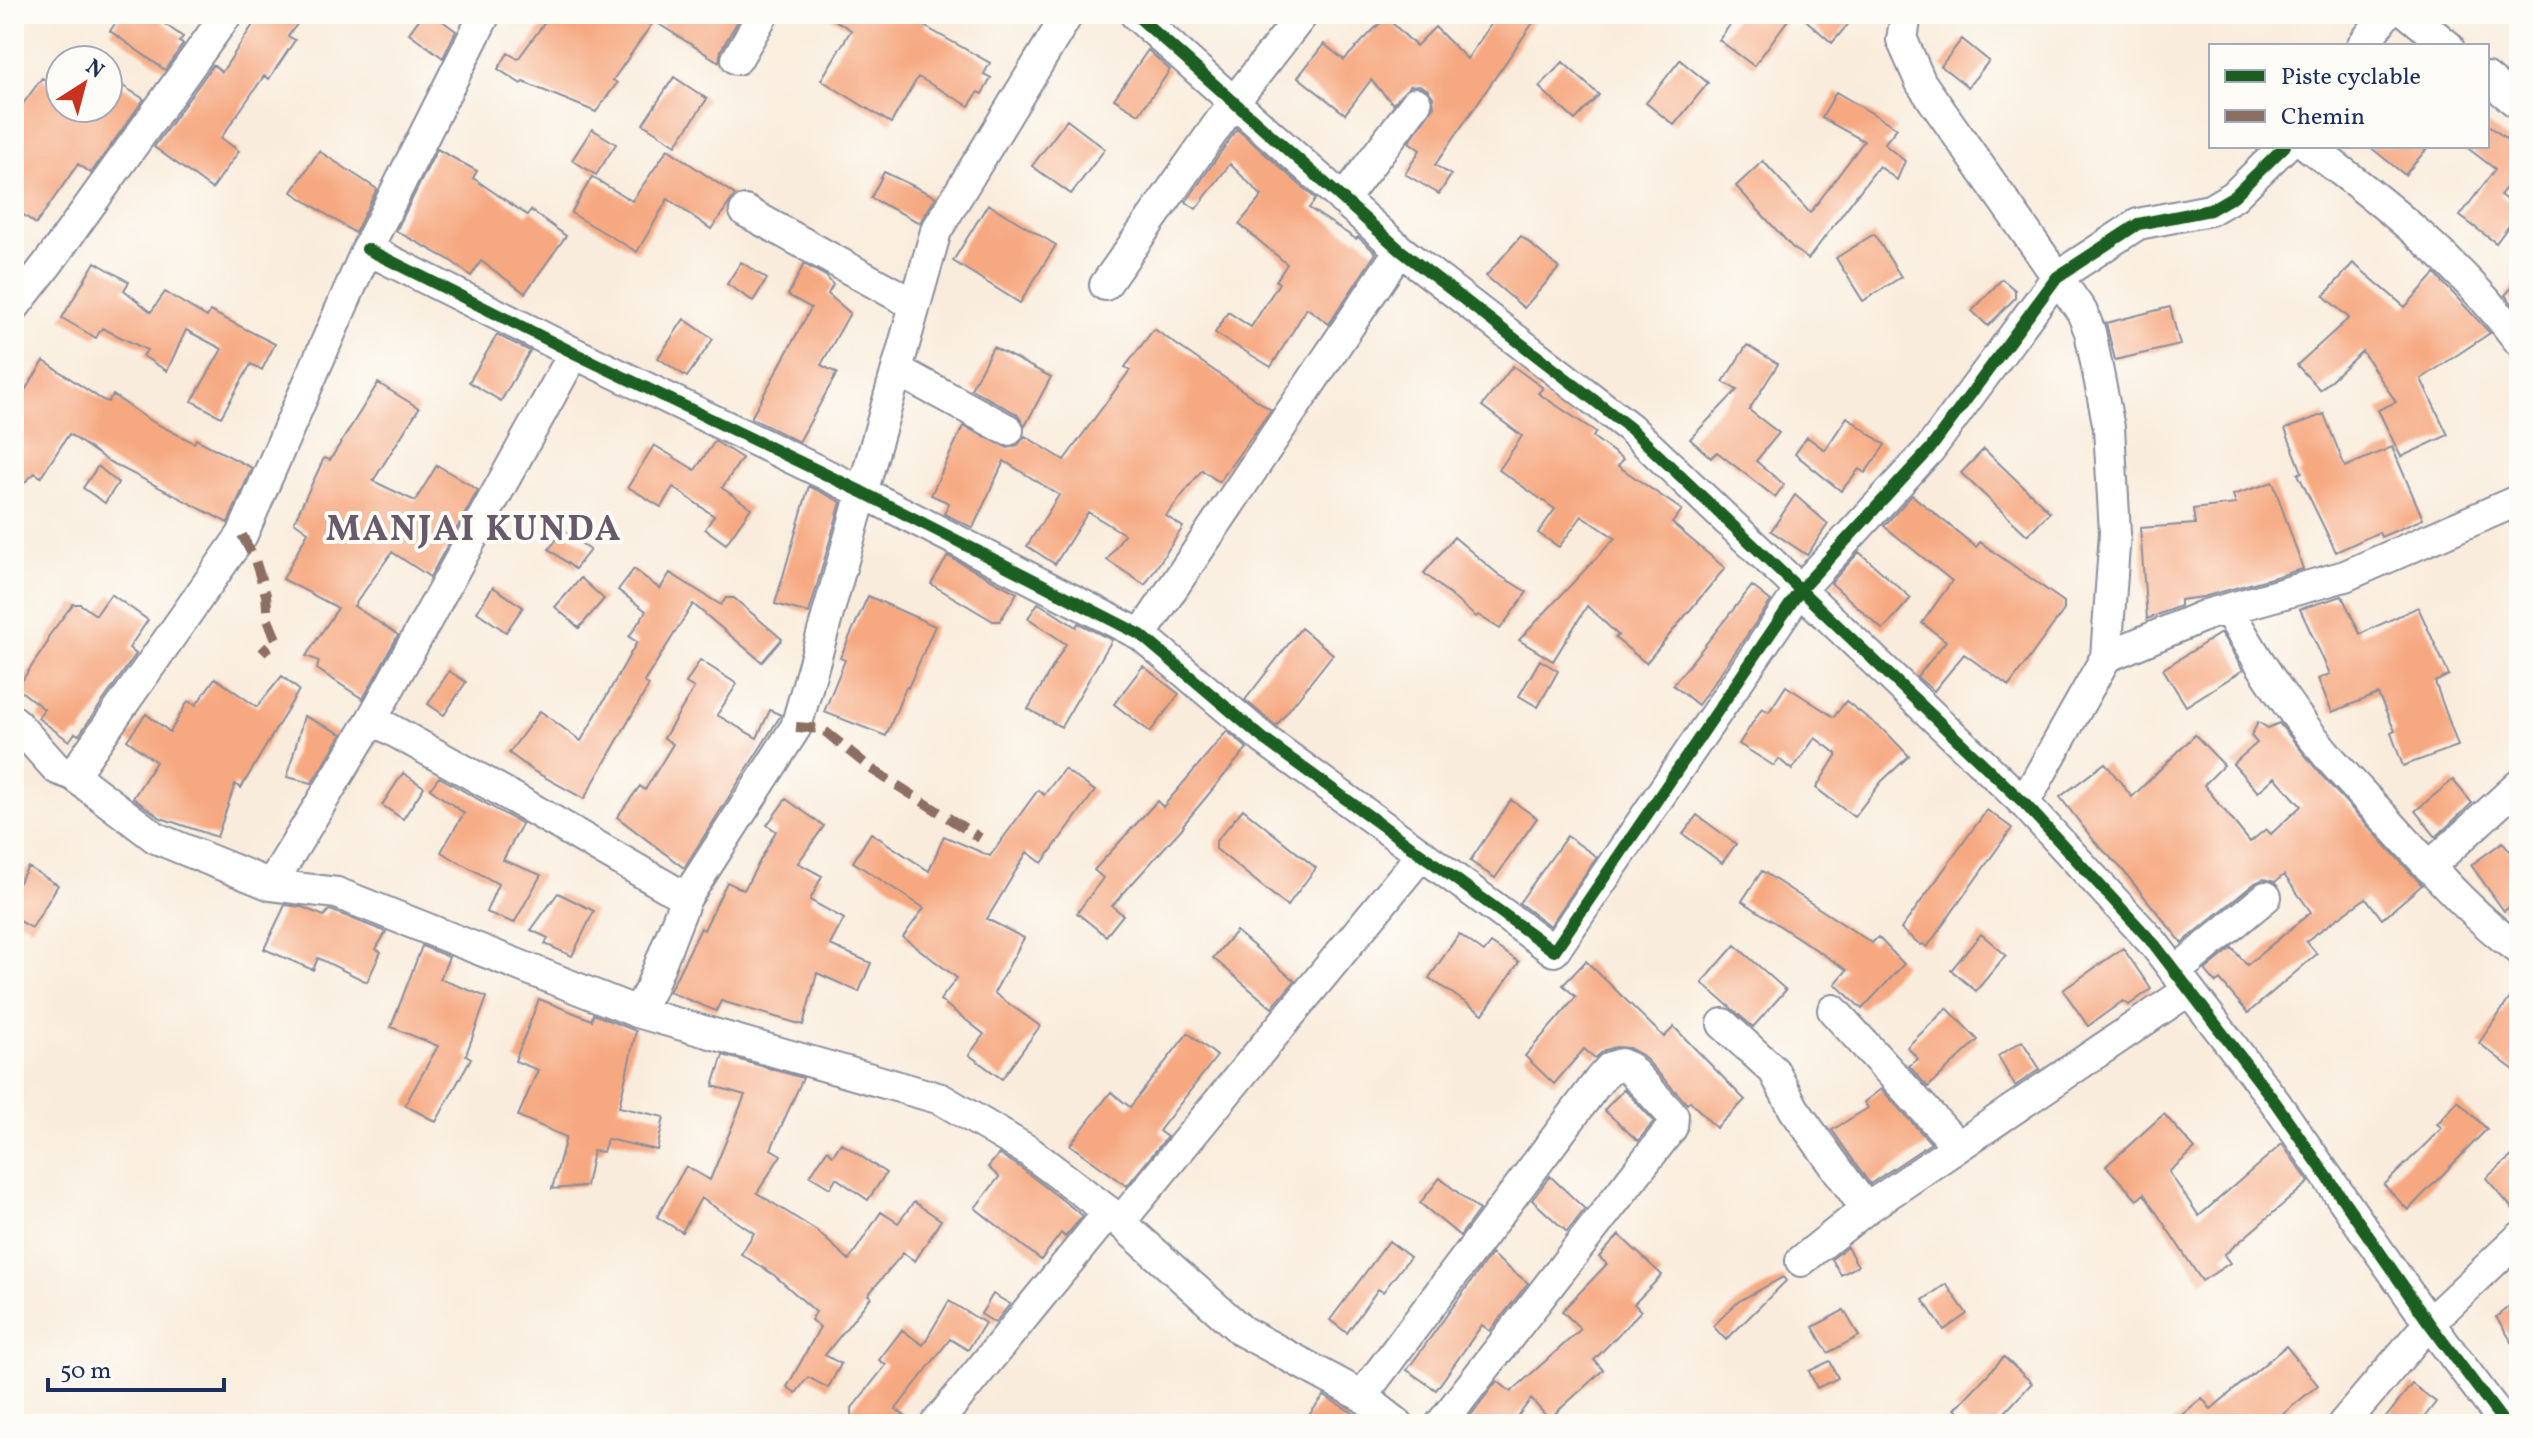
<svg xmlns="http://www.w3.org/2000/svg" width="2533" height="1438" font-family="Vollkorn,serif">
<rect width="100%" height="100%" fill="#fdfcf7"/>
<filter id="ink" filterUnits="userSpaceOnUse"><feTurbulence type="fractalNoise" baseFrequency=".0125" numOctaves="2"/><feDisplacementMap in="SourceGraphic" scale="16" xChannelSelector="R" yChannelSelector="G"/><feConvolveMatrix kernelMatrix="1 2 1 2 8 2 1 2 1" color-interpolation-filters="sRGB"/></filter>
<filter id="wash" filterUnits="userSpaceOnUse"><feTurbulence type="fractalNoise" baseFrequency=".006" numOctaves="4" result="noise"/><feDisplacementMap in="SourceGraphic" scale="32" xChannelSelector="R" yChannelSelector="G"/><feGaussianBlur stdDeviation="1.8" result="paint"/><feColorMatrix in="noise" values="0 0 0 0 0 0 0 0 0 0 0 0 0 0 0 0 0 1.4 0 .05"/><feComposite in="paint" operator="in"/></filter>
<g filter="url(#wash)">
<rect width="100%" height="100%" fill="#f9ecdc"/>
<g id="blocks">
<path fill="#f6a981" d="M122 14H168L162 22 183 37 179 42 183 44 165 70 110 31Z
M260 14H305L288 36 295 40 269 79 264 76 221 138 239 151 212 189 154 147 213 65 222 72Z
M423 14H433L456 31 443 58 409 33Z
M551 14H742L721 50 719 62 654 21 613 80 617 83 596 112 523 82 521 84 498 69 508 53 518 59Z
M825 14H912L926 23 924 26 990 63 984 74 991 78 982 94 978 92 969 106 918 77 891 123 821 80 851 30Z
M1498 14H1539L1435 165 1451 175 1439 194 1405 174 1420 150 1409 142 1434 106 1433 97 1427 89 1419 85 1410 86 1393 104 1371 80 1345 114 1298 77 1324 44 1344 60 1386 17 1416 46 1435 27 1467 59Z
M1738 14H1792L1754 66 1719 40Z
M1799 14H1857L1832 43Z
M1962 39 1989 61 1968 87 1941 66Z
M1148 50 1170 70 1139 114 1114 99Z
M1680 60 1708 83 1674 125 1646 103Z
M1563 62 1599 95 1575 120 1539 87Z
M108 77 144 99 91 173 78 164 36 224 14 208V116L42 78 60 91V108H108Z
M674 77 707 99 676 145 643 124Z
M1836 92 1897 128 1884 144 1905 161 1897 180 1879 166 1808 259 1792 247 1736 186 1763 161 1810 213 1864 141 1822 118Z
M1067 120 1105 149 1071 194 1032 166Z
M2487 124 2519 149V172L2500 195 2519 209V212L2496 243 2460 216 2495 169 2465 146H2487Z
M592 129 616 144 596 175 572 160Z
M1237 129 1316 199 1309 208 1356 239 1358 237 1376 253 1329 324 1307 308 1271 367 1215 333 1228 312 1251 327 1279 283 1276 281 1287 264 1239 224 1262 196 1230 164 1196 209 1186 202Z
M2369 146H2429L2405 175Z
M437 149 477 171 473 178 527 215 531 210 566 236 525 293 481 261 471 276 450 260 396 231Z
M668 149 735 195 711 229 668 199 637 252 571 213 592 177 632 201Z
M319 151 377 189 355 233 292 192Z
M884 172 936 197 920 223 871 198Z
M988 204 1056 245 1020 303 953 261Z
M1874 234 1901 277 1863 301 1836 258Z
M1521 236 1559 268 1524 308 1486 276Z
M95 262 129 282 124 290 151 312 165 292 207 317 210 311 275 344 262 370 251 364 221 417 192 401 222 349 186 330 167 371 143 356 147 350 102 328 96 338 62 318Z
M741 262 767 279 753 301 727 284Z
M2353 263 2405 307 2435 274 2490 333 2421 379 2448 435 2401 457 2378 410 2396 402 2362 351 2320 390 2297 365 2349 318 2324 296Z
M804 264 826 276 833 285 828 294 850 313 821 365 837 373 799 442 751 418 811 308 788 295Z
M2002 279 2015 290V298L1988 326 1972 311Z
M2519 280V312L2505 295Z
M2170 307 2180 345 2115 360 2106 323Z
M684 319 713 339 687 377 658 358Z
M1154 329 1271 410 1219 482 1202 470 1166 516 1183 527 1145 585 1107 560 1124 534 1088 512 1055 564 1027 546 1059 495 1004 461 973 528 944 514 949 503 931 495 963 426 1008 448 1018 445 1025 436 1064 460 1130 370 1125 367Z
M497 335 530 351 501 401 469 382Z
M1747 345 1778 364 1749 410 1779 433 1756 461 1784 485 1775 497 1717 452 1711 458 1690 439 1737 390 1723 382Z
M993 347 1051 377 1025 426 1017 414 971 389Z
M44 361 101 399 108 402 113 395 149 420 194 443 196 439 252 468 228 523 108 461 69 434 41 477 35 473 14 492V407Z
M1513 366 1543 388 1538 393 1596 432 1593 437 1623 459 1618 466 1682 510 1672 523 1725 568 1646 663 1615 638 1618 635 1587 606 1553 661 1519 640 1615 538 1582 516 1559 547 1538 533 1555 509 1499 470 1522 436 1482 406Z
M378 383 419 408 373 481 415 501 437 465 478 490 430 577 392 552 354 606 398 635 363 699 317 669 319 661 306 656 338 608 283 579 308 532 294 522 324 458 330 460Z
M2324 414 2345 467 2392 447 2423 519 2381 537 2379 532 2336 552 2298 474 2302 472 2285 429Z
M1847 417 1885 445 1865 473 1859 469 1841 491 1795 454 1807 437 1825 450Z
M715 441 742 458 722 488 751 508 726 544 705 529 714 516 673 487 661 507 628 487 654 445 695 470Z
M1984 449 2050 512 2027 535 1961 473Z
M98 466 118 483 105 503 83 488Z
M2273 482 2303 569 2203 597 2180 600V606L2147 619 2140 528 2195 524 2193 509 2236 504 2233 495Z
M809 486 841 502 809 613 775 604Z
M1795 495 1828 524 1807 555 1771 531Z
M1912 495 1976 547 1980 542 2064 602V610L2009 686 1964 654 1934 691 1917 677 1946 641 1922 623 1952 581 1884 526Z
M564 530 590 550 575 569 549 549Z
M1454 537 1499 575 1527 592 1500 629 1478 615 1476 617 1424 573Z
M1859 552 1911 598 1883 630 1831 583Z
M948 556 1017 593 1000 621H993L931 584Z
M634 569 660 589 670 573 721 605 726 598H734L782 639 762 662 693 604 644 682 649 685 584 799 535 772 509 753 540 711 581 741 637 642 629 637 646 611 618 590Z
M581 578 604 599 579 628 555 607Z
M1752 586 1771 601 1698 705 1673 685Z
M493 587 523 607 506 632 477 612Z
M111 594 148 620 129 648 136 654 79 735 75 733 69 741 38 718 44 709 17 688 48 642V637L73 604H80L96 615Z
M868 596 935 626 908 688 906 687 886 736 824 712 845 660 840 658Z
M2342 596 2360 634 2418 607 2449 675 2435 682 2458 746 2403 766 2391 733 2395 731 2378 694 2332 712 2318 679 2330 674 2300 609Z
M1038 603 1076 627 1078 623 1112 640 1061 727 1028 709 1066 644 1028 618Z
M1301 628 1333 654 1276 726 1245 700Z
M2221 633 2243 670 2186 706 2163 669Z
M700 660 737 684 717 715 757 738 770 710 781 715 684 868 617 817 640 786 645 790 673 744 664 738 694 688 686 683Z
M1540 660 1558 671 1538 707 1519 696Z
M1143 666 1179 694 1150 732 1114 704Z
M449 671 466 682 444 715 428 704Z
M282 676 299 690 241 788 235 784 217 837 161 818 133 798 156 762 127 740 146 714 170 732 188 701 196 705 215 678 257 707Z
M1786 686 1834 717 1846 701 1887 733 1909 756 1882 781 1854 817 1816 788 1837 754 1815 738 1792 770 1779 759 1774 766 1739 744 1762 708 1769 712Z
M304 716 342 734 312 783 287 777Z
M2258 722 2268 728 2279 723 2323 777 2422 885 2382 919 2366 898 2306 941 2317 954 2248 1013 2220 980 2216 983 2205 970 2232 948 2247 965 2311 912 2284 875 2275 882 2264 879 2255 883 2182 943 2121 868 2095 842 2060 797 2105 763 2132 797 2195 735 2224 765 2204 785 2250 842 2266 829 2271 834 2301 806 2275 777 2258 792 2233 764 2257 743 2251 736Z
M1227 731 1247 748 1183 825 1184 826 1112 906 1123 915 1106 936 1077 913 1103 878 1094 870 1157 801 1163 807Z
M1064 769 1095 791 1042 863 1027 852 987 919 1024 938 994 993 1040 1026 1002 1079 969 1055 984 1034 940 1000 957 978 903 937 924 908 853 862 871 833 929 871 944 836 990 856 1038 790 1044 795Z
M403 773 424 787 403 819 382 805Z
M439 777 522 824 503 860 541 875 514 923 486 912 498 884 441 852 464 813 430 789Z
M2453 780 2472 803 2436 837 2415 811Z
M786 799 824 826 798 863 822 876 810 900 844 919 830 945 871 963 859 992 817 973 803 1025 721 1001 716 1011 669 992 701 928 704 930 727 882 744 890 776 831 767 825Z
M1511 800 1537 818 1495 878 1470 861Z
M1243 809 1316 868 1287 906 1216 849V841Z
M1987 810 2012 828 1927 947 1923 944 1921 945 1901 929Z
M1697 815 1736 844 1722 863 1683 834Z
M1567 836 1597 857 1550 926 1519 903Z
M2503 842 2519 863V900L2504 911 2471 865Z
M28 867 58 885 32 928 14 918V890Z
M1762 871 1872 943 1878 937 1904 964 1862 1009 1835 984 1847 970 1742 901Z
M558 893 594 911 572 956 545 944 548 938 531 930Z
M285 905 302 907 324 916 329 910 333 911 386 932 376 949 381 952 367 982 318 958 313 970 264 949Z
M1236 931 1295 981 1272 1008 1213 958Z
M1459 934 1484 952 1491 943 1519 962 1483 1014 1429 978Z
M1981 934 2006 955 1976 991 1951 970Z
M1735 945 1786 990 1753 1027 1702 983Z
M422 946 449 957 440 979 487 997 466 1055 471 1058 436 1122 405 1105 438 1046 391 1027Z
M2123 948 2151 989 2129 1005 2123 1001 2088 1026 2063 990Z
M1586 961 1664 1037 1674 1027 1745 1100 1716 1128 1690 1101 1687 1104 1642 1055 1629 1048 1616 1047 1605 1050 1595 1058 1584 1049 1554 1084 1525 1056 1576 997 1563 985Z
M2519 985V1074L2479 1043Z
M539 999 592 1020 593 1014 636 1031 619 1107 664 1117 657 1150 607 1139 603 1152 593 1151 586 1186 552 1189 566 1137 518 1116 538 1070 515 1061Z
M1947 1008 1978 1040 1928 1087 1909 1066 1918 1059 1907 1047Z
M1188 1033 1217 1056 1159 1131 1167 1137 1127 1186 1070 1145 1111 1092 1130 1107Z
M2022 1041 2040 1069 2015 1086 1998 1056Z
M723 1055 803 1078 771 1149 781 1155 757 1193 817 1231 849 1260 881 1212 898 1223 914 1202 941 1220 915 1261 903 1253 868 1295 871 1297 825 1355 841 1364 828 1388 808 1377 796 1393 787 1387 820 1327 811 1320 816 1312 774 1275 741 1254 754 1233 701 1198 682 1232 657 1217 686 1166 710 1180 745 1095 713 1086Z
M1624 1089 1654 1121 1638 1141 1604 1110Z
M1881 1089 1931 1143 1870 1184 1832 1130 1868 1108 1864 1102Z
M2458 1101 2487 1129 2408 1210 2384 1185 2442 1128 2437 1124Z
M2164 1114 2195 1149 2169 1172 2199 1216 2282 1144 2309 1182 2224 1255 2230 1263 2202 1281 2144 1194 2137 1200 2106 1166Z
M841 1143 886 1173 868 1200 836 1178 830 1188 810 1176 827 1150 833 1155Z
M2519 1150V1216L2486 1178Z
M999 1154 1017 1165 1083 1216 1065 1237 1061 1233 1041 1260 975 1208 999 1177 988 1167Z
M1550 1176 1585 1209 1567 1232 1532 1200Z
M1440 1178 1479 1210 1460 1236 1420 1203Z
M1619 1235 1662 1275 1634 1304 1641 1311 1594 1360 1603 1370 1549 1419 1531 1399 1512 1424H1464L1497 1381 1511 1392 1581 1329 1562 1311 1607 1264 1599 1257Z
M1389 1241 1410 1257 1383 1292 1378 1289 1347 1333 1330 1320Z
M1847 1247 1858 1266 1841 1275 1832 1259Z
M1491 1254 1528 1283 1490 1331 1482 1325 1436 1390 1407 1370Z
M1783 1277 1786 1281 1726 1340 1713 1326 1739 1301Z
M1946 1284 1967 1314 1944 1330 1923 1300Z
M993 1294 1010 1304 995 1323 981 1314Z
M2519 1298V1353L2496 1317Z
M949 1301 985 1323 968 1350 950 1339 896 1409 915 1424H864L852 1415V1408L886 1365 879 1360 902 1330 923 1345Z
M1844 1310 1859 1336 1828 1353 1813 1327Z
M2286 1346 2318 1385 2271 1424H2171L2202 1398 2211 1409Z
M2004 1357 2032 1383 1994 1424H1970L1955 1409Z
M1830 1361 1838 1378 1817 1388 1809 1371Z
M2412 1384 2436 1402 2419 1424H2381Z
M1324 1396 1355 1414 1348 1424H1302Z"/>
</g>
</g>
<g filter="url(#ink)">
<use href="#blocks" fill-opacity="0" stroke="#8a8e9d" stroke-width="2"/>
<g fill="none" stroke-linecap="round" stroke-linejoin="round">
<defs>
<path id="minor" d="M1135 14 1400 250 1630 428 2024 803 2154 944 2275 1102 2429 1323 2505 1424
M1906 14 1902 40 1921 83 2082 312 2090 332 2109 428 2115 533 2106 657 2024 803
M2409 14 2448 46
M2362 46 2386 14
M737 59 763 14
M2487 78 2516 102
M2308 146C2385 203 2461 264 2519 341
M1343 200 1416 103
M745 211 915 305
M367 249 574 353 862 492 1141 635 1265 740 1554 951 1800 590 1930 449 2057 277 2138 224 2210 210 2234 196 2285 146
M1105 285 1233 103 1303 14
M14 307 49 262 227 14
M897 370 1008 430
M2228 609C2257 661 2289 710 2327 755 2351 783 2377 809 2401 836 2439 877 2473 916 2519 950
M1141 635 1400 250
M2106 657 2206 615 2345 576 2519 500
M372 719 574 353
M14 721 57 769 73 775 156 838 271 885 337 893 637 1012 941 1099 1027 1150 1109 1212 1242 1331 1362 1396 1398 1424
M73 775 242 535 367 249 485 14
M2429 867 2519 785
M271 885 372 719 505 793 686 898
M2175 972 2266 897
M1833 1010 1958 1146
M637 1012 650 990 686 898 796 727 936 231 1068 14
M1723 1024 1774 1071 1794 1109 1866 1209
M1120 1222 1422 854
M1801 1261 1866 1209 2189 990
M1362 1396 1600 1079 1611 1067 1621 1064 1629 1068 1673 1116 1672 1127 1441 1424
M936 1424 1109 1212
M2343 1424 2429 1323 2519 1238"/>
</defs>
<use href="#minor" stroke="#8a8e9d" stroke-width="34"/>
<use href="#minor" stroke="#fff" stroke-width="30"/>
<path stroke="#8d6e63" stroke-width="10" stroke-dasharray="20 10" stroke-linecap="butt" d="M242 535 255 560 266 595 268 620 276 639 262 653
M796 727 822 729 873 770 980 838"/>
<defs>
<path id="cycleway" d="M1135 14 1400 250 1630 428 2024 803 2154 944 2275 1102 2429 1323 2505 1424
M367 249 574 353 862 492 1141 635 1265 740 1554 951 1800 590 1930 449 2057 277 2138 224 2210 210 2234 196 2285 146"/>
</defs>
<use href="#cycleway" stroke="#fdfcf7" stroke-width="17"/>
<use href="#cycleway" stroke="#1b5e20" stroke-width="12"/>
</g>
</g>
<g text-anchor="middle" stroke-width="8" stroke-linejoin="round" paint-order="stroke">
<g font-size="36" font-weight="bold" letter-spacing="2" fill="#685a6a" stroke="#fdfcf7">
<text x="474" y="540">MANJAI KUNDA</text>
</g>
</g>
<rect width="2533" height="1438" fill="none" stroke="#fdfcf7" stroke-width="48"/>
<rect x="2209" y="44" width="280" height="104" fill="#fdfcf7" stroke="#a3aaba" stroke-width="2"/>
<rect x="2225" y="70" width="40" height="12" fill="#1b5e20" stroke="#a3aaba" stroke-width="2"/>
<text x="2281" y="84" font-size="24" fill="#1b2f5e">Piste cyclable</text>
<rect x="2225" y="110" width="40" height="12" fill="#8d6e63" stroke="#a3aaba" stroke-width="2"/>
<text x="2281" y="124" font-size="24" fill="#1b2f5e">Chemin</text>
<g transform="translate(84 84) rotate(36)"><circle r="38" fill="#fdfcf7" stroke="#a3aaba" stroke-width="2"/>
<path d="M0-6L14 30L0 20L-14 30Z" fill="#c8321e"/>
<text y="-12" font-size="22" font-weight="bold" text-anchor="middle" fill="#1b2f5e">N</text>
</g>
<path d="M48 1378v12h176v-12" fill="none" stroke="#1b2f5e" stroke-width="4"/>
<text x="60" y="1378" font-size="24" fill="#1b2f5e" stroke="#fdfcf7" stroke-width="6" paint-order="stroke">50 m</text>
</svg>
